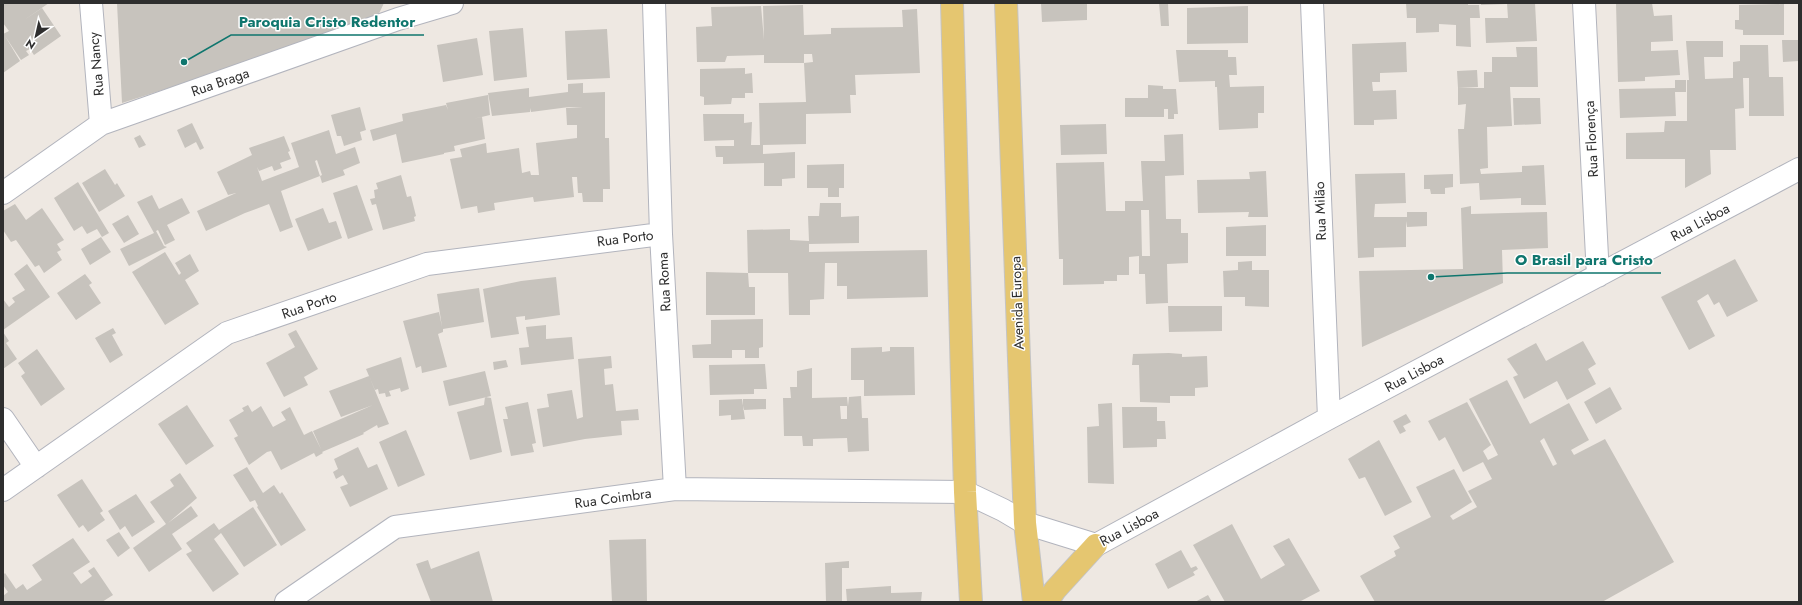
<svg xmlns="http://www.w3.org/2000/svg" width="1802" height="605" font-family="Jost,sans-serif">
<rect width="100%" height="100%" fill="#eee8e2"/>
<path fill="#c7c3bd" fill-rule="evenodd" d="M3 3H49L24 20 42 8 61 36 34 55 30 49 26 51 29 55 21 60 5 36 20 61 3 73V34L9 31 3 23Z
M117 3H384L375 22 122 103Z
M1041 3H1087V20L1042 22Z
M1159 3H1168L1169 26H1161Z
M1406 3H1468V5H1479L1480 18H1470L1471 47 1456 46V25L1439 24V32L1416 33V18H1407Z
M1481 3H1506V4L1481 5Z
M1507 3H1535L1537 41 1486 43 1485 18H1508Z
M1616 3H1652L1654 16 1672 15 1673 41 1651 42V51L1678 50 1680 75 1645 77V81L1618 82Z
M1784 4V35H1743V30L1735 29V20H1739V5Z
M803 5 804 35 831 34V28L903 27 902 10 917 9 920 73 855 75 856 95H850L851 113 806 114V144L763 145V154L795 152V178L782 179V186H764V163L723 164V157H716L715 146H734V140L704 141 703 114H744V123L752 122 751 145H760L759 103 806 102 804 63H764V55L727 56 725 62H697L696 27 712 26 711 7 761 6 764 40 763 6ZM804 54H812L813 62 804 63Z
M1248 6V43L1187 44V8Z
M523 28 527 77 494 81 489 31Z
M607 29 610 78 567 80 565 31Z
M477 38 483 75 443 82 437 45Z
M1782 40H1799V61L1783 62Z
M1686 41H1723V57H1704L1705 79 1733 78V62L1740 61V45H1768L1769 77H1783L1784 116H1749V78H1743L1744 108 1735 109 1736 150H1710L1711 174 1685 188V159H1626V133L1664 132 1665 121H1687V80H1689Z
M1406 42 1407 72 1380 73V82H1372L1373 91 1396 90 1397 119 1374 120V125H1354L1352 44Z
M1516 47H1537L1538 87H1510L1512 126 1487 127 1488 168 1480 169 1481 174 1522 172V166L1544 165 1546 205H1521V198L1480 200 1479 183 1460 184 1458 129H1464L1466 104 1458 105V88H1484V72H1492V57H1517Z
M1176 50H1228V57H1236L1237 75H1229L1230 87 1264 86V113H1258V128L1219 130 1217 87H1215V81L1179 82Z
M745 68V74L752 73 753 93H745V98H732L731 104 704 105V97L700 96V69Z
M1477 70 1478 87 1458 88 1457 71Z
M1675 80H1686V92H1675L1676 116 1620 118 1619 89 1675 88Z
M583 83V93L605 92V138H609L610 189H603V202H583L582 193H578L577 177H572L574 197 534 202 533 197 494 203 495 210 478 213 477 206 461 209 450 159 462 157 460 149 486 143 487 153 519 148 522 173 530 171 531 175H539L536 143 577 138V125H567L566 108 583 107H569L531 112 530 108V112L492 116 488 93 529 88V97L568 92V84Z
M1148 85 1163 86V89H1176L1178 114H1174V119H1168V109H1164V117H1125V98H1148Z
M488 95 490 115 473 119 482 117 485 139 454 146 455 151 444 153V154L402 163 396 134 373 141 370 130 403 121 402 114 446 105 448 110 446 103Z
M1513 98H1540L1541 124 1514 125Z
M360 107 366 130 360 132 362 140 344 146 341 136H337L331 115Z
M192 123 204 148 200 150 196 142 185 148 177 130Z
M1106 124 1107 154 1061 155 1060 125Z
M329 130 336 154 355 147 360 163 343 170 345 175 322 183 320 176 322 175 317 160 315 161 320 176 281 191 293 227 280 232 269 204 245 213 206 231 197 211 236 193 228 195 217 172 252 155 249 148 284 136 290 151 288 152 291 159 280 163 282 168 274 171 272 166 259 171 257 167 262 181 299 167 291 143Z
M1183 134 1184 175 1165 176 1166 219H1181V233H1188V263L1167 264 1168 303 1146 304 1145 274H1139V256L1129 257V275H1117V281H1104V284L1063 285V259H1059L1056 163 1104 162 1106 211H1125V201H1143L1141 161H1165L1164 135ZM1141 210H1149L1150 256H1142Z
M140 135 146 145 139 148 134 138Z
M844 164V188H839V197H828V188H807V165Z
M105 169 115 185 117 183 125 196 99 212 82 183Z
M1266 171 1268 217H1248L1249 212 1198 213 1197 180 1250 179 1249 172Z
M1405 173 1406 203 1375 204 1374 217H1407V212H1427V226L1407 227 1406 221V247L1374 248V257L1358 258 1355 174Z
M1453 174V187L1445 188V194H1431L1430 189H1424V175Z
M401 175 407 197 411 196 416 216 414 217 415 221 383 230 376 204 372 205 370 199 375 198 374 190 378 189 376 183Z
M78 182 109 233 102 237 97 229 87 234 82 226 74 231 54 198Z
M357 185 373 230 348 239 333 193Z
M152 195 159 209 182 198 190 213 167 225 175 240 165 245 158 230 156 231 164 246 167 247 129 266 120 249 154 233 137 202Z
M820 203H841V217L859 216V243L809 244V252L927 250 928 297 847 299V286H837V263H825L824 299 810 300V315H789L788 273H748L749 287H755V315H706V272L748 273 747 230 790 229V240L809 241 808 216H819Z
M15 204 26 220 42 208 64 240 57 244 61 250 57 252 62 260 44 273 39 265 35 267 16 240 11 242 3 230V211Z
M1471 206V214L1547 212 1548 248 1502 250 1503 283 1362 347 1359 271 1463 269 1461 208Z
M323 208 329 223 336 221 342 238 308 251 295 219Z
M128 215 139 234 124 243 112 224Z
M1266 225V256H1226V227Z
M101 237 111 252 90 265 81 249Z
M165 252 179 275 181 273 175 263 190 254 199 271 185 280 199 304 165 325 132 272Z
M1735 259 1758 301 1727 317 1719 302 1714 305 1708 294 1697 301 1715 336 1689 350 1661 297Z
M1252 261V270H1269V307L1245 306V297H1224L1223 271 1238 270V262Z
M27 264 50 297 3 330V299L9 307 15 302 12 298 25 290 14 274Z
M85 274 92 283 89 285 101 303 76 320 57 293Z
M556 277 560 315 525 320V316L516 317 519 334 491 338 483 289 521 281Z
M479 288 484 322 443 329V332L438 334 447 367 422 373 421 366 416 368 403 321 439 312 442 327 437 294Z
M1168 306H1222V331L1169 332Z
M763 319V347L759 348V358H745V350H732V358H693L692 345 711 344V320Z
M546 325V339L572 337 574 359 521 365 519 348 529 347 526 327Z
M113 328 116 333 112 335 123 355 110 363 95 338Z
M296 330 318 369 304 377 308 385 284 397 266 363 295 347 288 334Z
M3 332 9 341 6 343 17 359 3 369Z
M1583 341 1596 364 1588 369 1596 384 1567 400 1557 381 1524 399 1513 377 1518 375 1507 359 1536 343 1546 361Z
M882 347V352L890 351V347H914L915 395 864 396V380H851V348Z
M37 349 65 389 41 406 21 376 25 373 18 363Z
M1169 353 1182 354V357L1207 356 1208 387 1195 388V396H1170V403L1140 402 1139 365H1132L1133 354Z
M611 356 612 368 604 369 605 385 613 384 616 411 638 409 639 420 621 421 622 435 585 439 543 447 537 409 549 407 547 394 572 390 577 419 583 417 578 359Z
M401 357 409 389 401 392 400 388 389 391 391 396 386 397 385 393 379 394 378 389 375 390 366 369Z
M506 360 508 367 494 370 493 362Z
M765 364 767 389H754V394L710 395 709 365Z
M812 368V398L847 397 848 406 849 397 861 396 862 418H868L869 451 848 452 847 438 813 439V446H803L802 436H784L783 398H791L790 387H797V371ZM840 406H847V419H841Z
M485 371 491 396 449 406 443 381Z
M369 376 389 424 378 428 377 425 363 433 364 434 322 452 323 453 316 457 314 453 281 470 271 451 267 452 249 465 234 438 238 436 229 420 244 411 242 408 248 405 252 412 261 406 273 427 286 420 281 412 290 407 304 435 312 431 321 449 313 431 373 405 341 417 329 391Z
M1507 380 1530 424 1569 403 1589 440 1571 450 1574 455 1605 439 1674 562 1602 602H1375L1360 576 1396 556 1394 551 1400 548 1393 536 1431 517 1416 487 1454 469 1472 502 1450 516 1453 520 1477 507 1468 491 1492 479 1483 462 1463 472 1445 437 1439 441 1428 421 1467 402 1491 445 1483 451 1488 460 1498 455 1469 399ZM1544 438 1557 464 1553 466 1540 441Z
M1610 387 1622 409 1596 424 1584 402Z
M485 397 491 398 502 452 470 460 457 412 484 405Z
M742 399 745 419 731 420V415L719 416V400Z
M743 399H766V409L743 410Z
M528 402 536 443 532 444 534 452 511 456 503 419H508L505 407Z
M1112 403 1114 484 1088 483 1087 427 1099 426 1098 404Z
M187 405 214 446 186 465 158 424Z
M1122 407H1157V421H1165L1166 439H1157V447L1123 448Z
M1406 414 1411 422 1403 426 1406 431 1400 434 1393 421Z
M406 430 425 475 398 487 379 442Z
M1379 440 1412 502 1385 516 1365 477 1359 479 1348 459Z
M358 447 368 468 377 464 388 489 350 507 340 487 348 484 343 475 336 479 333 472 338 469 334 459Z
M247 467 263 493 274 485 280 494 282 492 306 530 281 546 257 507 258 506 255 500 250 502 233 475Z
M180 473 197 498 168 523 191 506 198 516 172 534 182 549 149 572 133 548 166 524 150 502 174 486 170 480Z
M82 479 103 511 100 513 105 520 88 532 83 525 79 528 57 495Z
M136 494 155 522 132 537 125 526 120 530 108 511Z
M253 507 277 545 244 567 221 533 214 539 239 574 213 592 186 554 192 551 186 543 214 523 219 530Z
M1232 524 1261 579 1285 565 1273 546 1289 538 1320 591 1299 602H1225L1193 545Z
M119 532 130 548 118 557 106 540Z
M73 538 90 562 73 573 81 584 92 576 88 571 94 567 113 595 102 602H3V596L8 592 3 585V575L5 573 16 589 23 584 27 590 42 580 32 565Z
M646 539 647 602H612L609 540Z
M1181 550 1191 568 1196 566 1198 569 1193 572 1195 575 1168 589 1155 564Z
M479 551 493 602H431L416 564 428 560 431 569Z
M849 561V568H842V602H826L825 563Z
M891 586V593L922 592 921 602H847L846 589Z
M1208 595 1212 602H1195Z"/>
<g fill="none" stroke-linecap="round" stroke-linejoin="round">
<defs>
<path id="minor" d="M91 3 101 124
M654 3 661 234 675 489
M1312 3 1329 418
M1584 3 1598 276
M3 193 101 124 398 19 452 3
M3 419 36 467
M3 490 227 333 427 264 661 234
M286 602 395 527 675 489 965 492 1003 510 1025 523 1096 545 1329 418 1799 169"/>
<path id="major" d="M952 3 965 492 971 602
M1006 3 1025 523 1034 602
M1047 602 1055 590 1096 545"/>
</defs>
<use href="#minor" stroke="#b2b4bd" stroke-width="24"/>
<use href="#major" stroke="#c4c4c4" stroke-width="24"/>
<use href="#minor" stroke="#fff" stroke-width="22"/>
<use href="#major" stroke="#e5c670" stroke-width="22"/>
</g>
<g text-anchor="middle" stroke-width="3" stroke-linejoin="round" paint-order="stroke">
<g font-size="14" fill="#2e2e2e" stroke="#fff">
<text transform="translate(96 64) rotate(-95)" y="5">Rua Nancy</text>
<text transform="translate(220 82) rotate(-19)" y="5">Rua Braga</text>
<text transform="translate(1591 139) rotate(-93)" y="5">Rua Florença</text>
<text transform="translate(1320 211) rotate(-92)" y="5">Rua Milão</text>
<text transform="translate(1700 222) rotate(-28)" y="5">Rua Lisboa</text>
<text transform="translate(625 238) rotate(-7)" y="5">Rua Porto</text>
<text transform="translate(664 282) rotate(-93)" y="5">Rua Roma</text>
<text transform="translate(1017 303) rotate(-92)" y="5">Avenida Europa</text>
<text transform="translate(309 305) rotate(-19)" y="5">Rua Porto</text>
<text transform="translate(1414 373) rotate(-28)" y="5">Rua Lisboa</text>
<text transform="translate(613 498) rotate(-8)" y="5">Rua Coimbra</text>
<text transform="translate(1129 527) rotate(-28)" y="5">Rua Lisboa</text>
</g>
</g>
<path fill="none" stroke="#0f766e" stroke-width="1.5" d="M184 62L231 35H424M1431 277L1507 273H1661"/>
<g fill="#0f766e" stroke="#fff" stroke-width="1.5">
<circle cx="184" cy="62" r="4"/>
<circle cx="1431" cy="277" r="4"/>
</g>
<g font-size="15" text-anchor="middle" font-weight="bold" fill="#0f766e" stroke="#fff" stroke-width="3" stroke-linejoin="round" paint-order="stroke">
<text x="327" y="27">Paroquia Cristo Redentor</text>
<text x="1584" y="265">O Brasil para Cristo</text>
</g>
<rect width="1802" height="605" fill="none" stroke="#2e2e2e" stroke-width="8"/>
<g transform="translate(36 36) rotate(214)" stroke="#ffffff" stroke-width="3" paint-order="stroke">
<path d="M0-3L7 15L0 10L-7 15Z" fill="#2e2e2e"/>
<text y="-6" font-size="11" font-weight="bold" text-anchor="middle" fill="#2e2e2e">N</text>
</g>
</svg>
